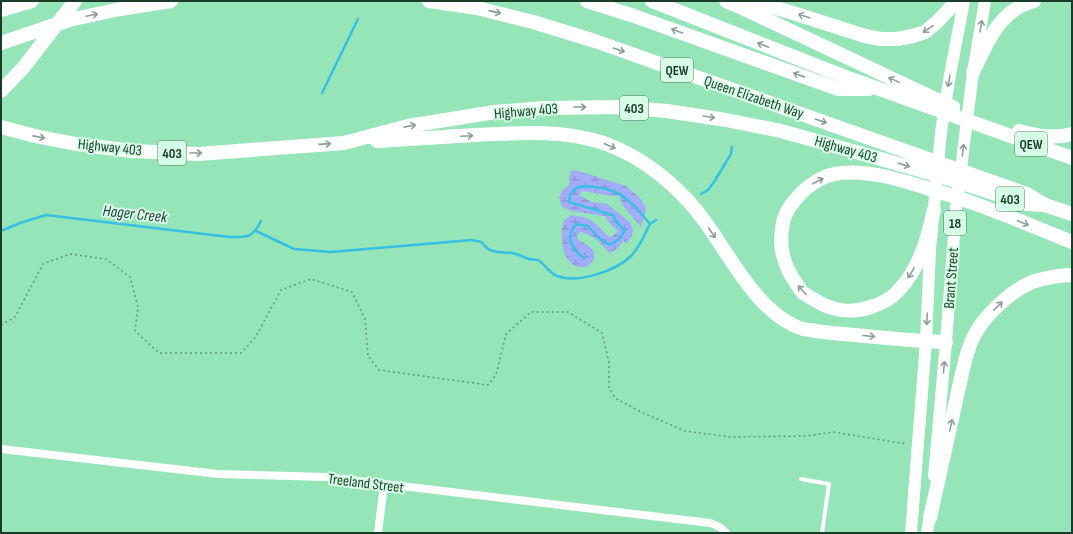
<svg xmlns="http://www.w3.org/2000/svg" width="1073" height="534" font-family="'Sofia Sans Condensed',sans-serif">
<defs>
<pattern id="wetland-marsh" width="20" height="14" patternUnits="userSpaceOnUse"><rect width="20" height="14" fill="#a3acf9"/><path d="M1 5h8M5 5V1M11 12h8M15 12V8" fill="none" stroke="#848dca"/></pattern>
</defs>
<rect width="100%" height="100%" fill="#95e5b8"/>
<path fill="url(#wetland-marsh)" d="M571 170 578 171 626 186 640 198 646 208 641 227 623 206 619 196H612L582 191 579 195 592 202 607 204 630 222 633 229 632 236 627 243 623 241 617 249 609 253C601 243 593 235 580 232L577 236 578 240C589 246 595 247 594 260L587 267C584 267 580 267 578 267 560 261 560 234 564 220L572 215 587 218 597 225 609 237 613 236 618 231 609 223 605 216 571 211 562 207 559 197 563 189 569 186V178Z"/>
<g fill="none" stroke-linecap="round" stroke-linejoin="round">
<path stroke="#35c1e3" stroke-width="2.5" d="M322 93 358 19
M701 194 708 190 714 182 731 154 732 147
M1 231 20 223 46 215 229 237C247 237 252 239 261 221
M256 231 294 249 331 252 472 240C475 241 479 241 481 242 486 246 485 249 493 251 499 253 506 252 512 253 518 254 523 257 529 259 532 260 535 259 538 260 544 263 549 273 557 276 577 284 616 271 631 256 639 248 645 234 650 224
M584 258C579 255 577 253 574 248 568 239 569 233 576 224L588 226 598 237 609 245C617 242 621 238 625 230L617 223 613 215 569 202 570 195C571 193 574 190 576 188 586 183 616 190 624 197 634 204 642 215 650 224L656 220"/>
<path stroke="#5f9b79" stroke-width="1.5" stroke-dasharray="2 3" stroke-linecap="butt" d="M1 325 15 317 43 264 70 254 106 259 130 277 138 307 135 331 159 353H241L255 338 281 290 311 279 352 292 365 319 368 356 379 370 488 385 496 375 506 334 531 312H568L602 333 609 362V387L615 398 643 413 685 431 731 437 806 436 833 432 907 444"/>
<path stroke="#fff" stroke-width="4" d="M801 479 829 484 822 533"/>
<path stroke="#fff" stroke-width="8" d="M1 449 218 474 326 477 710 523C717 525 721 527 726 533
M378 533 384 485"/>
<path stroke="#fff" stroke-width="12" d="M934 476 946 342 956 209 973 72 985 1
M911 533 926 341 930 250 941 132 950 75 964 1
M927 533 931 509"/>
<path stroke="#fff" stroke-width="14" d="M429 1 477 8 533 22 595 41 1027 194 1045 205 1072 214
M587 1 634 16 838 89H869
M652 1 843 76 1072 158
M726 1 740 7 929 96 953 107
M753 1 793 13 865 36 881 39H897L913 36 925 32 937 22 952 6 955 1
M1 10 32 1
M1 43 69 20 120 9 171 1
M973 72C988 42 999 10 1034 1
M1 91 23 68 75 1
M1 127 35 136 76 144 132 151 198 154 344 143 408 126 495 112 544 108 621 107 667 111 726 120 781 131 920 170 975 187 1026 204 1045 205
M1019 131C1038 136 1053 139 1072 134
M377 141C409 139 442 137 475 135 518 133 562 129 604 143 645 158 681 188 706 223 731 258 760 316 803 329 807 330 812 330 816 331 829 333 842 334 855 335 886 338 916 341 946 342
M934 210C930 225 927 241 921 254 916 268 907 282 897 292 890 300 880 304 871 307 850 314 832 311 813 299 810 297 806 295 803 293 800 290 798 286 796 283 783 265 778 246 783 223 784 215 790 206 795 200 806 186 824 174 841 173 872 170 904 181 933 190 946 194 960 198 973 203 1007 215 1039 229 1072 242
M930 518 963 369C966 357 969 344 975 334 986 314 1011 291 1032 282 1045 278 1059 275 1072 275"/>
</g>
<defs><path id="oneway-shaft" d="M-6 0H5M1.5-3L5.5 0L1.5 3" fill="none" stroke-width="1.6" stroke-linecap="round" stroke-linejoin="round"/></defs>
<g stroke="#8d9e94">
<use href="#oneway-shaft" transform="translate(495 12) rotate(13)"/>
<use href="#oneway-shaft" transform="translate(92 15) rotate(-12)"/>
<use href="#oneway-shaft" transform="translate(804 16) rotate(-162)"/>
<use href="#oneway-shaft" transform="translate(981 26) rotate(-80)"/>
<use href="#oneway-shaft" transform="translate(928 29) rotate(145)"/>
<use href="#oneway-shaft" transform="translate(677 31) rotate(-160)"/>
<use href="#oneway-shaft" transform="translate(763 45) rotate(-158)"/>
<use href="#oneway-shaft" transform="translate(619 50) rotate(19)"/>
<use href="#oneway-shaft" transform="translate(799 75) rotate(-160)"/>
<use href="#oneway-shaft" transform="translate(894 80) rotate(-155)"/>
<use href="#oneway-shaft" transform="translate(949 81) rotate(99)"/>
<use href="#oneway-shaft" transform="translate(580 107)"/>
<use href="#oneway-shaft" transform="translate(709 117) rotate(9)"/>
<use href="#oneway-shaft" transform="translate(821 121) rotate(19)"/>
<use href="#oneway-shaft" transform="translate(410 126) rotate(-11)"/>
<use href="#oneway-shaft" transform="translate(467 136) rotate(-3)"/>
<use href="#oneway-shaft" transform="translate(39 137) rotate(11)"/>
<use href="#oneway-shaft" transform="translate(325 144) rotate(-4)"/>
<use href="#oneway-shaft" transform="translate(610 146) rotate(23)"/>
<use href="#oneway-shaft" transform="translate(963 150) rotate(-83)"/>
<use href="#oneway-shaft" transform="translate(196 153)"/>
<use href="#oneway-shaft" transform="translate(904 165) rotate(16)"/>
<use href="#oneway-shaft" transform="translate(818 181) rotate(-27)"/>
<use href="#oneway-shaft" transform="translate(1023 223) rotate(22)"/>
<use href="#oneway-shaft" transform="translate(712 233) rotate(56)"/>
<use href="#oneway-shaft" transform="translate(911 273) rotate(120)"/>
<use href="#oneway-shaft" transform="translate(802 290) rotate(-132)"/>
<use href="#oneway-shaft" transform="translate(998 306) rotate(-45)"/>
<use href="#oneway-shaft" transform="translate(927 319) rotate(93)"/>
<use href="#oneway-shaft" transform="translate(869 336) rotate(5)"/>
<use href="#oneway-shaft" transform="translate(944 367) rotate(-85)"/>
<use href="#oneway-shaft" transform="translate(951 425) rotate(-78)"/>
</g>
<g text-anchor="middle" stroke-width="4" stroke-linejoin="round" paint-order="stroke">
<g fill="#d5fce4" stroke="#537662" stroke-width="1">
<rect x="661" y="58" width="32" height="24" rx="3"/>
<rect x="620" y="96" width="28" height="24" rx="3"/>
<rect x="1015" y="132" width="32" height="24" rx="3"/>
<rect x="158" y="141" width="28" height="24" rx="3"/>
<rect x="996" y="187" width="28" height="24" rx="3"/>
<rect x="944" y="211" width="22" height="24" rx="3"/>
</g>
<g font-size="14" font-weight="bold" fill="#1b3c2a">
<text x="677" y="75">QEW</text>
<text x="634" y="113">403</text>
<text x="1031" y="149">QEW</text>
<text x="172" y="158">403</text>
<text x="1010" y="204">403</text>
<text x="955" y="228">18</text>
</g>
<g font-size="15" fill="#1b3c2a" stroke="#d5fce4">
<text transform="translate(754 97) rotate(19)" y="5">Queen Elizabeth Way</text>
<text transform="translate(526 111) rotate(-5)" y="5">Highway 403</text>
<text transform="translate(110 147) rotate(6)" y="5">Highway 403</text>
<text transform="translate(846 149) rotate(16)" y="5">Highway 403</text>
<text transform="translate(951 278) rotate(-86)" y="5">Brant Street</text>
<text transform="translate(366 483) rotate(7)" y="5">Treeland Street</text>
</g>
<g font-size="16" font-style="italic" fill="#1f363c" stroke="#d5fce4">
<text transform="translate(135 213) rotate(6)" y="6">Hager Creek</text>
</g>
</g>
<rect width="1073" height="534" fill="none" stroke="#1b3c2a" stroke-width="4"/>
</svg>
